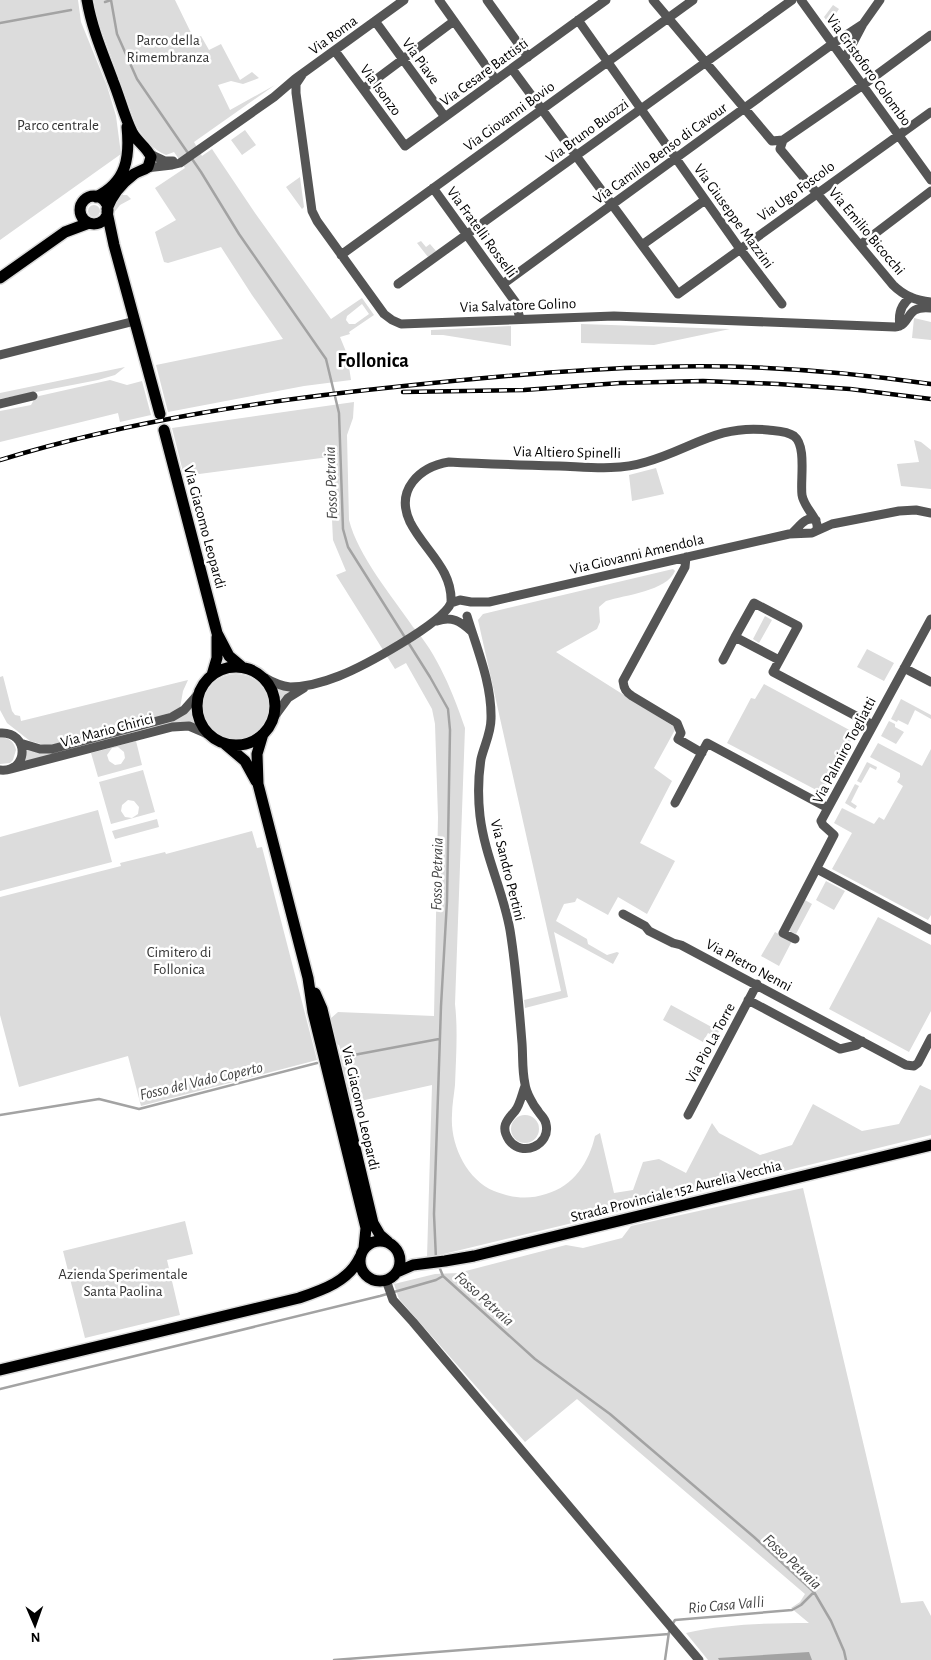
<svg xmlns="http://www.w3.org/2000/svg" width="931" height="1660" font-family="'Alegreya Sans',sans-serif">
<rect width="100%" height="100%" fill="#fff"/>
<path fill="#dcdcdc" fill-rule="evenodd" d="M0 0H78L81 22 107 86 116 116 121 154 0 240Z
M94 0H175L194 39 201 36 209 50 221 44 240 80 252 72 259 78 243 84 231 81 218 85 230 110 275 85 194 142 202 156 212 149 255 213 331 319 362 298 374 315 349 332 350 334 340 337 347 354 351 380 304 386 168 412 156 365 283 339 252 295 221 247 168 263 164 262 155 232 176 220 155 188 185 168 174 152 166 155C153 150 143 137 136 125L96 15ZM362 304 369 314 355 324H349L346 320 347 316Z
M833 5 839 9 829 24 824 17Z
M245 130 256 145 242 155 231 140Z
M300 177 304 207 302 209 286 187Z
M122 195H127L131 199 120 205 113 214C113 207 115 198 122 195Z
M88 211a6 6 0 1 1 12 0a6 6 0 1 1-12 0Z
M421 241 426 247 430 244 436 251 428 257 417 243Z
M914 318 931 322V340L912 338Z
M581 324 730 329 654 345 581 343Z
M511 326V346L443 335H431V330Z
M125 367 115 375 98 380 0 399V393Z
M110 380 127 385 142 381 151 415 120 422 118 413 0 442V411L31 405 35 398 39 396Z
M354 402 353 418 347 435 349 520C358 556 392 596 413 627 437 653 454 695 465 728L455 1004C458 1030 456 1058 455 1085 454 1095 452 1105 452 1115 450 1144 466 1179 494 1191 512 1198 528 1200 546 1194 574 1186 589 1162 595 1136L600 1133 614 1193 633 1190 643 1162 659 1159 686 1173 712 1123 719 1133 760 1155 792 1145 813 1104 862 1131 899 1124 920 1085 931 1090V1135L618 1212 427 1258 432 1085 347 1104 345 1097 349 1095V1092H344L343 1084 347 1083 346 1079 342 1080 339 1068 342 1067 338 1056 342 1055 339 1045 336 1044 330 1019 338 1012 434 1016 438 817 435 724 432 709 406 663 395 669 336 575 346 571 333 540 329 457 184 476 172 428Z
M914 440 921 442 931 450V489L901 486 897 464 919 462Z
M656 468 664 494 632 501 629 475Z
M673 569 675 571C667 591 625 595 606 601L599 607 600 622 597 629 556 652 676 728 654 768 672 781 640 843 675 861 647 914 618 897 608 915 577 898 575 902 564 904 556 921 587 939 588 944 607 955 617 952 619 953 613 964 554 932 568 997 525 1008 524 1000 561 991 478 620 483 614Z
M765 616 772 620 759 643 753 639Z
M867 649 894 663 884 681 857 667Z
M203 707a33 33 0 1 1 66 0a33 33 0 1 1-66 0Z
M3 676 12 711 15 715 20 716 21 721 188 680 183 691 180 708 175 712 48 746 30 741 7 723 0 710V677Z
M764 684 855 733 822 793 727 743 751 698 755 699Z
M274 686 296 688 278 704Z
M901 699 931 715V719L915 710 908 725 898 720 897 722 891 719Z
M193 706 198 725 24 764 27 748 39 752Z
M889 721 895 724V727L904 732 896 744 881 736Z
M0 738C9 737 14 742 16 750L13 760 10 763 0 764Z
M136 741 142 765 98 777 91 753ZM118 747 124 752 125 758 121 764 115 765 109 761 107 755 112 748Z
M878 743 922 766 931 749V915L928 920 832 869 852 833 834 823 842 808 874 824 879 817 884 820 903 786 897 782 900 777V773L870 757Z
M867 762 877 767 876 770 870 767 861 783 857 781Z
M143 770 155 812 111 824 99 782ZM128 800 134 801 139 807 138 814 132 818 125 817 121 811 122 805Z
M855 784 859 786 851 802 857 806 855 809 845 803Z
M98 810 112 862 0 891V837Z
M157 819 159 827 115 839 112 831Z
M252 831 257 848 262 847 317 1060 141 1106 128 1056 19 1087 0 1015V897L121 866 120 863 165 852 166 854Z
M826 881 845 891 834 910 816 900Z
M805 900 812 904 796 934 789 931Z
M878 917 931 945V1011L909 1052 829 1009Z
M775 932 792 941 779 966 761 956Z
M671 1005 719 1031 716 1037 708 1033 703 1042 663 1020Z
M511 1129a14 14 0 1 1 28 0a14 14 0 1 1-28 0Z
M803 1188 901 1603 923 1601 931 1616V1660H708L686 1633C725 1624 768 1623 809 1623L791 1608 800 1602 805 1594 577 1399 525 1442 399 1299 394 1284 435 1274 458 1273 566 1245 583 1248 622 1238 631 1226Z
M185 1221 193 1254 167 1260 180 1315 85 1338 63 1251Z"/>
<path fill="#a3a3a3" d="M809 1652 812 1660H719L718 1658Z"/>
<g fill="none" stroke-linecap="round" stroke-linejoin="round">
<path stroke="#a3a3a3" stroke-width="2.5" d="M111 0 117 34 137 79 201 172 239 234 326 359 339 413 343 529 348 547 430 677 448 709 450 730 447 901 441 1006 434 1214 436 1259
M105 2 111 0
M0 23 71 10
M343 1057 439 1039
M0 1115 99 1099 139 1109 317 1063
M438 1264 443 1276 535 1359 610 1414 754 1537 814 1592 831 1621 844 1651 846 1660
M0 1389 380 1296 436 1280 443 1276
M672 1625 675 1620 792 1610 801 1605 814 1592
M334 1660 669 1634
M665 1660 669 1632"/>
<defs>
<path id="major" d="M87 0C92 29 103 54 113 81 120 98 124 116 132 132 137 142 147 147 151 157L148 167C144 170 139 171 134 174 122 183 112 195 107 209
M80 210a14 14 0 1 1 28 0a14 14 0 1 1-28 0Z
M96 197C127 182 130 157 127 127
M107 212 114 245 160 414
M0 278 65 232 89 223
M164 430 217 633 229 656 242 667
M197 706a39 39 0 1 1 78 0a39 39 0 1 1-78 0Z
M212 675 217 658V637
M263 734 257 754 258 784 308 978 313 1012 366 1228 364 1248
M225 744 245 761 256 781
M315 993 322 1009 373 1223 380 1235 388 1242
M360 1261a20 20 0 1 1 40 0a20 20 0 1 1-40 0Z
M397 1272 413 1265 445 1261 474 1256 931 1145
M0 1370 299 1298C323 1290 349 1281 360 1257"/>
</defs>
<use href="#major" stroke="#dbdbdb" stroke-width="14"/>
<path stroke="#555" stroke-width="9" d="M439 0 496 80
M487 0 528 57
M653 0 772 141 783 140 863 85 931 35
M801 0 931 180
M578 20 740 249 782 304
M375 21 445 117
M335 51 405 146 606 0
M844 60 863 24 880 0
M512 69 678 294 931 112
M302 75 296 84V93L312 211 317 221 384 314 392 320 401 324 614 316 895 327C913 325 903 305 931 308
M363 89 454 21
M783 140 780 149 893 285C903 295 917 301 931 302
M150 154 165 161H173
M146 168 172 165 180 163 274 97 295 79 404 0
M433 188 516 303 520 319
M642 245 705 200
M860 245 931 191
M341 255 693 0
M398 284 792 0
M503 284 831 45 863 24
M900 326C898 314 901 304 911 297
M0 355 135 321
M0 404 33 396
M791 534C799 528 805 515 816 520
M686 557 685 567 623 681C624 689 626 692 632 696L677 723 681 733 678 739 702 753
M451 603C453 569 424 550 410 522 395 490 419 467 449 462 486 464 522 465 559 466 588 467 617 471 646 462 690 450 717 424 768 430 776 431 787 431 794 436 807 446 800 480 802 495 804 509 822 521 816 531
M467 616C477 649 492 684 491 719 491 733 484 746 481 759 478 778 478 798 480 816 485 857 503 890 510 930 516 967 519 1005 522 1043 523 1056 522 1071 525 1084 526 1092 533 1105 538 1111 541 1116 545 1118 546 1124 551 1145 522 1158 509 1140 500 1127 507 1120 515 1111 520 1105 522 1094 525 1086
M437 621C452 616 460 621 471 631
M723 660 735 637
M779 660 735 637 754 603 798 626 773 672 873 725
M904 668 931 682
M265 678C272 682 281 686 290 687 307 687 324 682 339 676 362 667 442 624 451 603L460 600 471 602H489L789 534 812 533 832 524 899 511 916 510 931 513
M274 717 288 698 304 688
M0 733C30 731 29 773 0 770
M20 743 40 749H52L172 717 184 710 200 692
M11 769 172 727 189 726 210 735
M675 803 707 743 828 808
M817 869 931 930
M623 914 645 926 649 931 673 943 681 945 906 1065 914 1066 918 1063 931 1038
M795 939 783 933 834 835 823 825 821 821 931 619
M748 1000 840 1049 857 1045 862 1041
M688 1115 757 984
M386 1280 393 1300 413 1322 699 1660"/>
<use href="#major" stroke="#000" stroke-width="11"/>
<defs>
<path id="rail" d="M403 392 524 390 620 383 703 381 778 384 850 389 931 399
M0 460C131 420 268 400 404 386 488 377 573 369 658 367 749 364 841 371 931 384"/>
</defs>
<use href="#rail" stroke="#000" stroke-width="4.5"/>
<use href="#rail" stroke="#fff" stroke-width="2.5" stroke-dasharray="8" stroke-linecap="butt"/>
</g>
<g text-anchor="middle" stroke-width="5" stroke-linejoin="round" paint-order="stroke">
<g font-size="15" fill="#000" stroke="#fff">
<text transform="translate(333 35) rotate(-36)" y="5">Via Roma</text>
<text transform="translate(421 61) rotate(54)" y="5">Via Piave</text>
<text transform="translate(869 70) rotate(54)" y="5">Via Cristoforo Colombo</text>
<text transform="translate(484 72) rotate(-36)" y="5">Via Cesare Battisti</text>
<text transform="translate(381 90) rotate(54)" y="5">Via Isonzo</text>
<text transform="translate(509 116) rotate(-36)" y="5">Via Giovanni Bovio</text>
<text transform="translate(587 131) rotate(-36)" y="5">Via Bruno Buozzi</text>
<text transform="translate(660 153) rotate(-36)" y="5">Via Camillo Benso di Cavour</text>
<text transform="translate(796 191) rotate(-36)" y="5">Via Ugo Foscolo</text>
<text transform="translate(734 216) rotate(54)" y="5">Via Giuseppe Mazzini</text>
<text transform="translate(867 231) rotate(50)" y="5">Via Emilio Bicocchi</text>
<text transform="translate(482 232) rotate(54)" y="5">Via Fratelli Rosselli</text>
<text transform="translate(518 305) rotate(-2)" y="5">Via Salvatore Golino</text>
<text transform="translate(567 452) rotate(1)" y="5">Via Altiero Spinelli</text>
<text transform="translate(205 527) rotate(75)" y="5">Via Giacomo Leopardi</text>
<text transform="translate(637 554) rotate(-13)" y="5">Via Giovanni Amendola</text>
<text transform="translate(107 730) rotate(-15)" y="5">Via Mario Chirici</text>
<text transform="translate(844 750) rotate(-62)" y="5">Via Palmiro Togliatti</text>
<text transform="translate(508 870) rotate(76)" y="5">Via Sandro Pertini</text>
<text transform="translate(749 965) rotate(28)" y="5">Via Pietro Nenni</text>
<text transform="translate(710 1043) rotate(-62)" y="5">Via Pio La Torre</text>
<text transform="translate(361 1108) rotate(77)" y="5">Via Giacomo Leopardi</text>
<text transform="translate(676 1191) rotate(-14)" y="5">Strada Provinciale 152 Aurelia Vecchia</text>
</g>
<g font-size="15" fill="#333" stroke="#fff">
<text x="168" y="45">Parco della<tspan x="168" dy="17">Rimembranza</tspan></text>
<text x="58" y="130">Parco centrale</text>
<text x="179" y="957">Cimitero di<tspan x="179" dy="17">Follonica</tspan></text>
<text x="123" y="1279">Azienda Sperimentale<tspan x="123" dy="17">Santa Paolina</tspan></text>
</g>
<g font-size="16" font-style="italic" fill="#444" stroke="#fff">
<text transform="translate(330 483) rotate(-92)" y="6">Fosso Petraia</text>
<text transform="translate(436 874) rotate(-89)" y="6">Fosso Petraia</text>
<text transform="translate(201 1080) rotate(-13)" y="6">Fosso del Vado Coperto</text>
<text transform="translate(485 1298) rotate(42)" y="6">Fosso Petraia</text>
<text transform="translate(793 1561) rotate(43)" y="6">Fosso Petraia</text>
<text transform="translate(726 1604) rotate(-5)" y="6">Rio Casa Valli</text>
</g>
<g font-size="20" font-weight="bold" fill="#000" stroke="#fff">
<text x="373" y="367">Follonica</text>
</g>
</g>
<g transform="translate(35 1625) rotate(178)" stroke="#ffffff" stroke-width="4" paint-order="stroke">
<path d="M0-4L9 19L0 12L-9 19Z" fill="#000000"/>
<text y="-8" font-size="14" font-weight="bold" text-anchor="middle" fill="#000000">N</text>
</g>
</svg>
